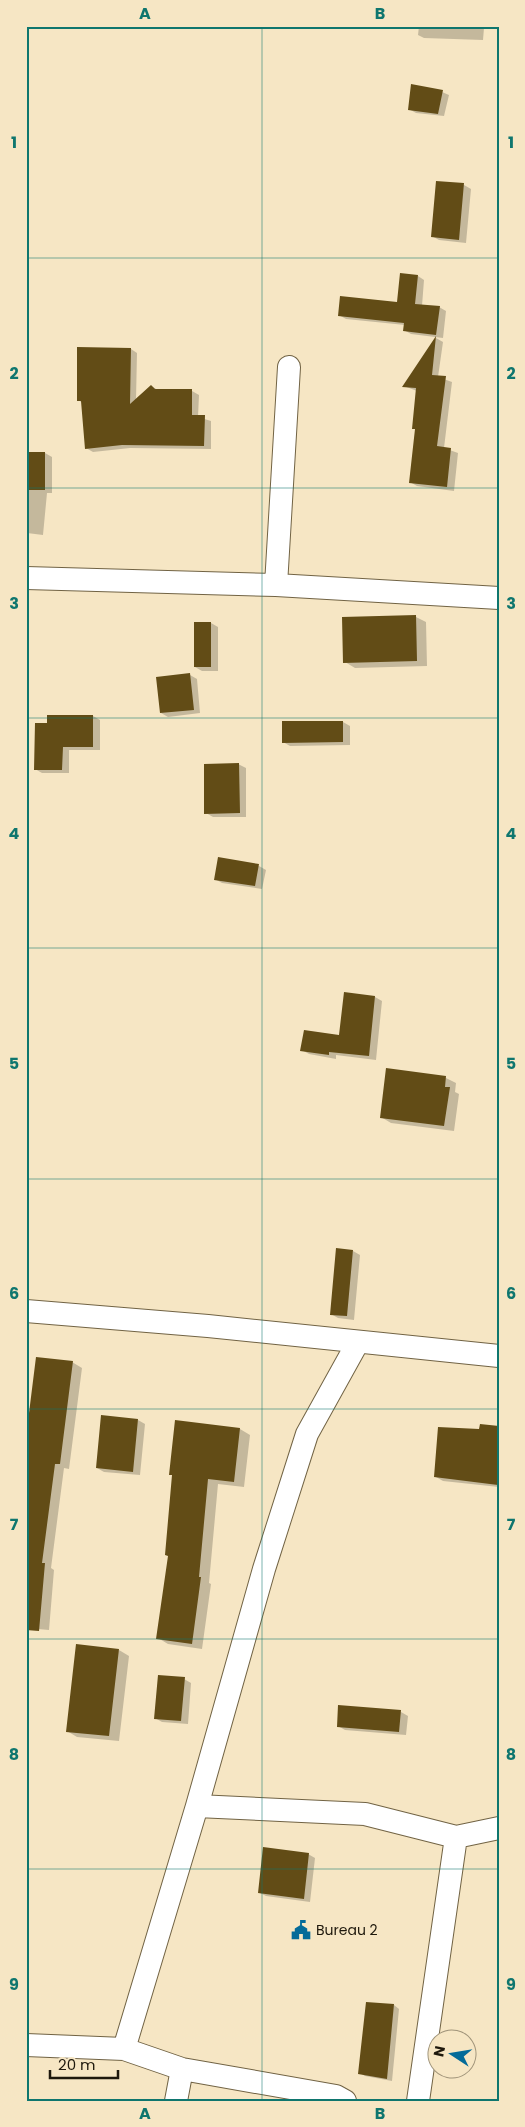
<svg xmlns="http://www.w3.org/2000/svg" width="525" height="2127" font-family="Poppins,sans-serif">
<rect width="100%" height="100%" fill="#f6e6c4"/>
<path fill="#0003" d="M419 26H480L484 28 483 40 424 38 418 35Z
M442 92 449 95 444 116 416 113 409 109Z
M437 182 464 185 471 189 466 243 439 240 432 236Z
M418 276 424 280 422 306 439 307 446 311 443 338 411 334 404 330 405 325 346 319 339 315 398 304Z
M436 338 443 342 438 377 452 382 444 448 458 453 454 491 417 486 410 482 417 430 413 428 417 391 404 386Z
M131 349 137 353 136 400 151 386 158 390 192 391 199 395 198 417 211 421V449L130 448 93 452 86 448 83 403 78 400Z
M26 453H45L52 457V493H47L43 535 27 533 26 540Z
M416 617 426 622 427 666 355 668 345 662Z
M195 623H211L218 627V671H202L195 667Z
M190 675 197 679 200 713 168 717 161 713Z
M93 716 100 720V750H69V773H42L35 769 48 724Z
M343 722 350 726V745L290 746 283 742Z
M238 764 246 768V817H213L206 813Z
M219 859 259 866 266 870 262 889 222 883 215 879Z
M345 994 375 997 382 1001 376 1060 336 1055V1059L309 1054 302 1050 340 1037Z
M387 1069 446 1078 456 1083 455 1092 459 1094 454 1131 391 1123 381 1117Z
M353 1251 360 1255 354 1320 338 1318 331 1314Z
M72 1362 82 1368 69 1469 64 1468 51 1568 54 1570 49 1630 26 1628Z
M138 1420 145 1424 140 1475 104 1472 97 1468Z
M177 1422 240 1429 250 1435 244 1487 218 1484 209 1583 211 1584 202 1649 168 1644 158 1638 169 1556Z
M499 1427V1487L443 1481 436 1477 481 1430Z
M119 1650 129 1656 119 1741 77 1737 67 1731Z
M184 1679 191 1683 188 1724 162 1722 155 1718Z
M401 1712 408 1716 406 1735 345 1730 338 1726Z
M308 1854 315 1858 310 1902 266 1896 260 1893Z
M394 2005 399 2009 392 2081 365 2076 360 2073Z"/>
<path fill="#624c16" d="M411 84 443 90 438 114 408 110Z
M436 181 464 183 459 240 431 237Z
M400 273 418 275 415 304 440 306 436 335 403 331 404 323 338 316 340 296 397 302Z
M436 336 432 375 446 376 437 446 451 448 447 487 409 483 415 429H412L416 388 402 387Z
M77 347 131 348 130 404 151 385 155 389H192V415H205L204 446 122 445 85 449 81 401H77Z
M26 452H45V490H26Z
M416 615 417 661 343 663 342 617Z
M194 622H211V667H194Z
M190 673 194 710 160 713 156 677Z
M47 715H93V747H63L62 770H34L35 723H47Z
M282 721H343V742L282 743Z
M239 763 240 813 204 814V764Z
M218 857 259 864 255 886 214 880Z
M344 992 375 996 369 1056 329 1052V1055L300 1051 304 1030 339 1035Z
M386 1068 446 1076 445 1087H450L444 1126 380 1118Z
M336 1248 353 1250 347 1316 330 1315Z
M36 1357 73 1361 60 1464H55L42 1563H45L39 1631 26 1630V1437Z
M101 1415 138 1419 133 1472 96 1468Z
M175 1420 240 1428 234 1482 208 1479 199 1577H201L192 1644 156 1639 168 1556 165 1555 172 1475H169Z
M480 1424 499 1426 498 1485 434 1477 438 1427 479 1429Z
M76 1644 119 1649 109 1736 66 1732Z
M158 1675 185 1677 181 1721 154 1719Z
M338 1705 401 1710 399 1732 337 1727Z
M263 1847 309 1853 304 1899 258 1893Z
M366 2002 394 2004 387 2079 358 2074Z"/>
<g fill="none" stroke-linecap="round" stroke-linejoin="round">
<defs>
<path id="street" d="M26 578 276 585 499 598
M276 585 289 367
M26 1311 208 1326 499 1356
M197 1806 365 1814 456 1837 499 1828
M26 2045 124 2049 182 2069 336 2096 345 2101
M124 2049 197 1806 264 1569 307 1434 358 1342
M176 2101 182 2069
M418 2101 456 1837"/>
</defs>
<use href="#street" stroke="#716344" stroke-width="24"/>
<use href="#street" stroke="#fff" stroke-width="22"/>
</g>
<path fill="none" stroke="#0f766e" stroke-width="1" stroke-opacity="0.55" d="M262 26V2101M26 258H499M26 488H499M26 718H499M26 948H499M26 1179H499M26 1409H499M26 1639H499M26 1869H499"/>
<defs>
<symbol id="civic-bare" viewBox="-9 -9 18 18"><path d="M-.6-6.5H3V-4.5H.6V-3L4-1V1h2V6H-6V1h2V-1L-.6-3ZM-1.2 2.5V6h2.4V2.5Z" fill="#046b99" stroke="#f6e6c4" stroke-width="2.5" paint-order="stroke"/></symbol>
</defs>
<g fill-rule="evenodd">
<use href="#civic-bare" x="287" y="1916" width="28" height="28"/>
</g>
<g text-anchor="middle" stroke-width="5" stroke-linejoin="round" paint-order="stroke">
<g font-size="14" fill="#1e180c" stroke="#f6e6c4" text-anchor="start">
<text x="316" y="1935">Bureau 2</text>
</g>
</g>
<rect width="525" height="2127" fill="none" stroke="#f6e6c4" stroke-width="55"/>
<g transform="translate(452 2054) rotate(282)"><circle r="24" fill="#f6e6c4" stroke="#a0947a"/>
<path d="M0-4L9 19L0 12L-9 19Z" fill="#046b99"/>
<text y="-8" font-size="14" font-weight="bold" text-anchor="middle" fill="#1e180c">N</text>
</g>
<path d="M50 2070v8h68v-8" fill="none" stroke="#1e180c" stroke-width="2.5"/>
<text x="58" y="2070" font-size="15" fill="#1e180c" stroke="#f6e6c4" stroke-width="4" paint-order="stroke">20 m</text>
<rect x="28" y="28" width="470" height="2072" fill="none" stroke="#0f766e" stroke-width="2"/>
<g font-size="16" text-anchor="middle" font-weight="bold" fill="#0f766e">
<text x="145" y="19">A</text>
<text x="380" y="19">B</text>
<text x="14" y="148">1</text>
<text x="511" y="148">1</text>
<text x="14" y="379">2</text>
<text x="511" y="379">2</text>
<text x="14" y="609">3</text>
<text x="511" y="609">3</text>
<text x="14" y="839">4</text>
<text x="511" y="839">4</text>
<text x="14" y="1069">5</text>
<text x="511" y="1069">5</text>
<text x="14" y="1299">6</text>
<text x="511" y="1299">6</text>
<text x="14" y="1530">7</text>
<text x="511" y="1530">7</text>
<text x="14" y="1760">8</text>
<text x="511" y="1760">8</text>
<text x="14" y="1990">9</text>
<text x="511" y="1990">9</text>
<text x="145" y="2119">A</text>
<text x="380" y="2119">B</text>
</g>
</svg>
